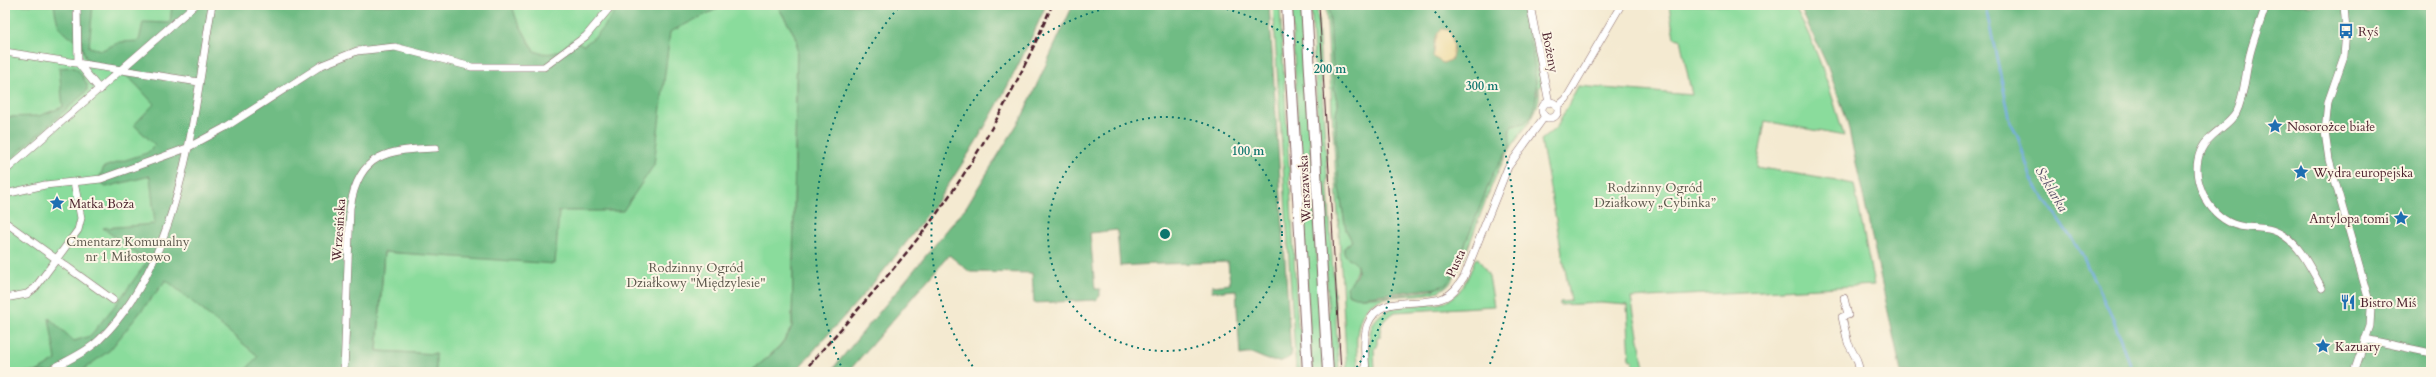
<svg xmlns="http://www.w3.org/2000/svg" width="2436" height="377" font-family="Cardo,serif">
<rect width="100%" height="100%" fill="#fcf5e5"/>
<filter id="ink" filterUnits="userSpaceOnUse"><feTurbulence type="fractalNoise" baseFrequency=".025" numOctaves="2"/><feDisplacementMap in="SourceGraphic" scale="8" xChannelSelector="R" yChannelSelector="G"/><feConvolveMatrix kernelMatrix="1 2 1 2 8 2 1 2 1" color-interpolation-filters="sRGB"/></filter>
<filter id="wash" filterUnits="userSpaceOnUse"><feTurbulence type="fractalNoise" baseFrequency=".012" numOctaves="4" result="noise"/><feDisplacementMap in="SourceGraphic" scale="16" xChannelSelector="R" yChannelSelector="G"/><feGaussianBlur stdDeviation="0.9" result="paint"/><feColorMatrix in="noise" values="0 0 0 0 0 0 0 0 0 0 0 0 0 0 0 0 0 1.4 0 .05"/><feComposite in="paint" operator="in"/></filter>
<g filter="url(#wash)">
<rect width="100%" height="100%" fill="#f4ead1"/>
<path fill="#8adc9c" stroke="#6a7e64" d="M5 5H777L797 39 792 326C783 347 767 358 750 372H436L435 354 377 351 384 252 434 255 438 162 287 372H5Z
M1273 5H1280L1298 328 1301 331 1300 371H1296Z
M1291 5H1302L1324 372H1312Z
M1311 5H1317L1339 372H1332Z
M1326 5H1329L1334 90 1338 105 1336 112V139L1339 188 1346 230 1352 241 1344 248V253L1356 263 1357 269 1348 294C1358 302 1413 292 1428 291L1437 288 1452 278 1493 174 1509 146 1510 129 1512 125 1521 124 1538 94 1522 5H1526L1542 86 1539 87C1543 111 1521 131 1510 149 1486 188 1476 234 1456 275 1451 282 1446 288 1438 291 1409 302 1366 283 1358 329 1355 343 1358 358 1359 372H1347Z
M1669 5H1794C1817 47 1831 91 1844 136L1765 121 1757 167 1854 184 1874 285 1631 298 1645 372H1633V361L1630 360 1627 305 1601 303 1560 305V302L1571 301 1541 140 1557 127 1578 86 1692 95 1680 39 1674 38Z
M1478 258 1489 276 1494 306 1394 312C1384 319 1379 324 1380 337L1377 338V347L1374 348 1375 372H1370C1367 326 1367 308 1419 305 1429 305 1440 305 1449 300 1464 291 1469 275 1475 259Z"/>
<path fill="#6fbc84" stroke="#5c6e58" d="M54 5H93L89 47 102 50 120 42 139 41 143 22 170 23 172 5H512L516 18 534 51C550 56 560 54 571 40L584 45 596 36 621 5H725L670 32 654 165 623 211H559L555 264 384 252 377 351 436 354V372H244L258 356 166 280 110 350 80 372H36L56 360 49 318 74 341 90 336 117 303 147 262 103 228 155 224 150 176 106 187 101 184 100 176 104 167 147 153 155 145 134 125 154 104C145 95 134 80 123 74 103 63 83 71 82 41 59 35 58 28 54 5Z
M777 5H1046C1010 89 965 167 909 239 874 285 833 328 795 372H750C767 358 784 347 792 326L797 39Z
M1073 5H1269L1291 356C1279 366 1268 360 1256 355 1252 353 1245 354 1240 355L1236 290 1212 292V286L1230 284 1228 262C1192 264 1157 263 1120 266L1117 230 1090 233 1095 289H1100V296L1096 300 1034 303 1032 273 970 272 949 255 848 372H830L966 207 1023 115Z
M1329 5H1522C1526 28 1551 109 1524 123 1521 125 1516 123 1512 125L1510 129V146L1493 174 1452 278 1445 285 1437 288 1362 297H1355L1348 294 1347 287C1353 281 1363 270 1354 262 1351 259 1347 258 1344 253V248L1352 241 1346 230 1339 188 1336 139V112L1338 105 1334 90Z
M1799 5H2431V372H1901L1847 121 1828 67Z
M72 67 78 70 87 84V91L5 164V117L39 116 63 107 59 68Z"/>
<path fill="#eeda9e" stroke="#9c7c64" d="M1442 29 1449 30C1454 40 1455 49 1451 60L1443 63 1433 57C1436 46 1433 36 1442 29Z"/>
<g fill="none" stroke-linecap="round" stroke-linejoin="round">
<path stroke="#70aae0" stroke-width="2.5" d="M1985 5 2011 123 2017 134 2031 178 2081 253 2114 321 2132 372"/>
</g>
</g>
<g filter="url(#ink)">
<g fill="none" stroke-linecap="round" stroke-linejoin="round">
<defs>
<path id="street" d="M77 5 78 63 100 90
M1530 5 1549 103
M2266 5C2261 21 2254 37 2250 54 2245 73 2245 95 2236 113 2228 127 2208 134 2201 150 2189 178 2207 213 2233 224 2244 229 2259 226 2272 230 2298 238 2309 266 2322 288
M2344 5 2346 31 2344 56 2328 102 2325 132 2329 160 2371 308 2370 326 2354 372
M5 52 199 82
M1542 110a8 8 0 1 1 16 0a8 8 0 1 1-16 0Z
M1557 107 1566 99 1621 5
M5 171 195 5
M5 194 45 185 101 179 187 148 224 128 322 65 357 51 395 47 472 67H544L586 36 612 5
M5 222 113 300
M5 298 27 294 35 288 78 230 81 218 74 182
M1844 298 1848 315 1842 317 1848 343 1857 360 1860 372
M2365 339 2431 353
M47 372C64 361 85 354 99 340 183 260 193 114 212 5
M344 372 350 208C359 152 388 150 436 148
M1366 372C1365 357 1363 341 1367 326 1379 292 1417 308 1443 298 1453 294 1458 286 1464 277L1508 167 1545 116"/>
<path id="secondary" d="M1287 5 1308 372
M1306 5 1328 372"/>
</defs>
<use href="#street" stroke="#866665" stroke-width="8"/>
<use href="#secondary" stroke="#866665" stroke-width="12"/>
<use href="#street" stroke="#fff" stroke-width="7"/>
<use href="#secondary" stroke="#fff" stroke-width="10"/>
<path stroke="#4a1f2b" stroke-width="1" d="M1319 5 1341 372"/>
<path stroke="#4a1f2b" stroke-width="2.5" stroke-dasharray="6 3" stroke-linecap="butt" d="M803 372C849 319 897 268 938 212 984 148 1021 78 1052 5"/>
</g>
</g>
<g fill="none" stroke="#0f766e" stroke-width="2" stroke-dasharray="2 4">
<circle cx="1165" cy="234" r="117"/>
<path d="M976 371A233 233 0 0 1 1121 5M1209 5A233 233 0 0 1 1354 371"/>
<path d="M843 371A350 350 0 0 1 899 7M1431 7A350 350 0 0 1 1487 371"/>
</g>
<defs>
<symbol id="bus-bare" viewBox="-9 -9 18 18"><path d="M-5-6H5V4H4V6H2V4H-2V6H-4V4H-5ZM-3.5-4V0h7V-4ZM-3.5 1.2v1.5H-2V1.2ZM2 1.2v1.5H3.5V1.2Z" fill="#1f6fb2" stroke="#fcf5e5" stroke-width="2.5" paint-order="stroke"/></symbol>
<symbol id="sight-bare" viewBox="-9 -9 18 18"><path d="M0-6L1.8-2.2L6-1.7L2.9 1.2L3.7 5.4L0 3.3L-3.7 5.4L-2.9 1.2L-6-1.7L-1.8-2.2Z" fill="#1f6fb2" stroke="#fcf5e5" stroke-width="2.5" paint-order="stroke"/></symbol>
<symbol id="restaurant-bare" viewBox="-9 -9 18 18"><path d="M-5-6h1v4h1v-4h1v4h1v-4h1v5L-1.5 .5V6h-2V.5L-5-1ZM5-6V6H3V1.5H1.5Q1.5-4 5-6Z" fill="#1f6fb2" stroke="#fcf5e5" stroke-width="2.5" paint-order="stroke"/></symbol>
</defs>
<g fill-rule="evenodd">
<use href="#bus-bare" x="2335" y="20" width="22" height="22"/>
<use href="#sight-bare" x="2264" y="115" width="22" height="22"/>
<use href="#sight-bare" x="2290" y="161" width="22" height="22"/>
<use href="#sight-bare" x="46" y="192" width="22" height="22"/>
<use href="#sight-bare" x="2390" y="207" width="22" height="22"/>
<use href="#restaurant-bare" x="2337" y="291" width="22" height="22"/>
<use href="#sight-bare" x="2312" y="335" width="22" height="22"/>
</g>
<g text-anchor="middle" stroke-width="4" stroke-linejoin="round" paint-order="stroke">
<g font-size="13" fill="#4a1f2b" stroke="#fcf5e5" text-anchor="start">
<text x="2358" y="36">Ryś</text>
<text x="2287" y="131">Nosorożce białe</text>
<text x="2313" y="177">Wydra europejska</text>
<text x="69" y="208">Matka Boża</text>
<text x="2389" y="223" text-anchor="end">Antylopa tomi</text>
<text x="2360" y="307">Bistro Miś</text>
<text x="2335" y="351">Kazuary</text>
</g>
<g font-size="13" fill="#4a1f2b" stroke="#fcf5e5">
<text transform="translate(1551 52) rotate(79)" y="5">Bożeny</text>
<text transform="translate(1304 189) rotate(-93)" y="5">Warszawska</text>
<text transform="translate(338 230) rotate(-86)" y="5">Wrzesińska</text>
<text transform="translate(1455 263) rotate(-66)" y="5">Pusta</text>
</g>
<g font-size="13" fill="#5d584d" stroke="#fcf5e5">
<text x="1655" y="192">Rodzinny Ogród<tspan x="1655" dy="15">Działkowy „Cybinka”</tspan></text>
<text x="128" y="246">Cmentarz Komunalny<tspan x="128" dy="15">nr 1 Miłostowo</tspan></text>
<text x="696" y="272">Rodzinny Ogród<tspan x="696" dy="15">Działkowy "Międzylesie"</tspan></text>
</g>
<g font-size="14" font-style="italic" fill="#57506a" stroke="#fcf5e5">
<text transform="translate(2052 189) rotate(59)" y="5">Szklarka</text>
</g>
</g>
<circle cx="1165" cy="234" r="6" fill="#0f766e" stroke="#fcf5e5" stroke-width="2"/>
<g font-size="12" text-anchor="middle" font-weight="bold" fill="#0f766e" stroke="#fcf5e5" stroke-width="4" stroke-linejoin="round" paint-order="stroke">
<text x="1330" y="73">200 m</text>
<text x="1482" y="90">300 m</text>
<text x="1248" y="155">100 m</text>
</g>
<rect width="2436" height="377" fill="none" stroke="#fcf5e5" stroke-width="20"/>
</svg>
